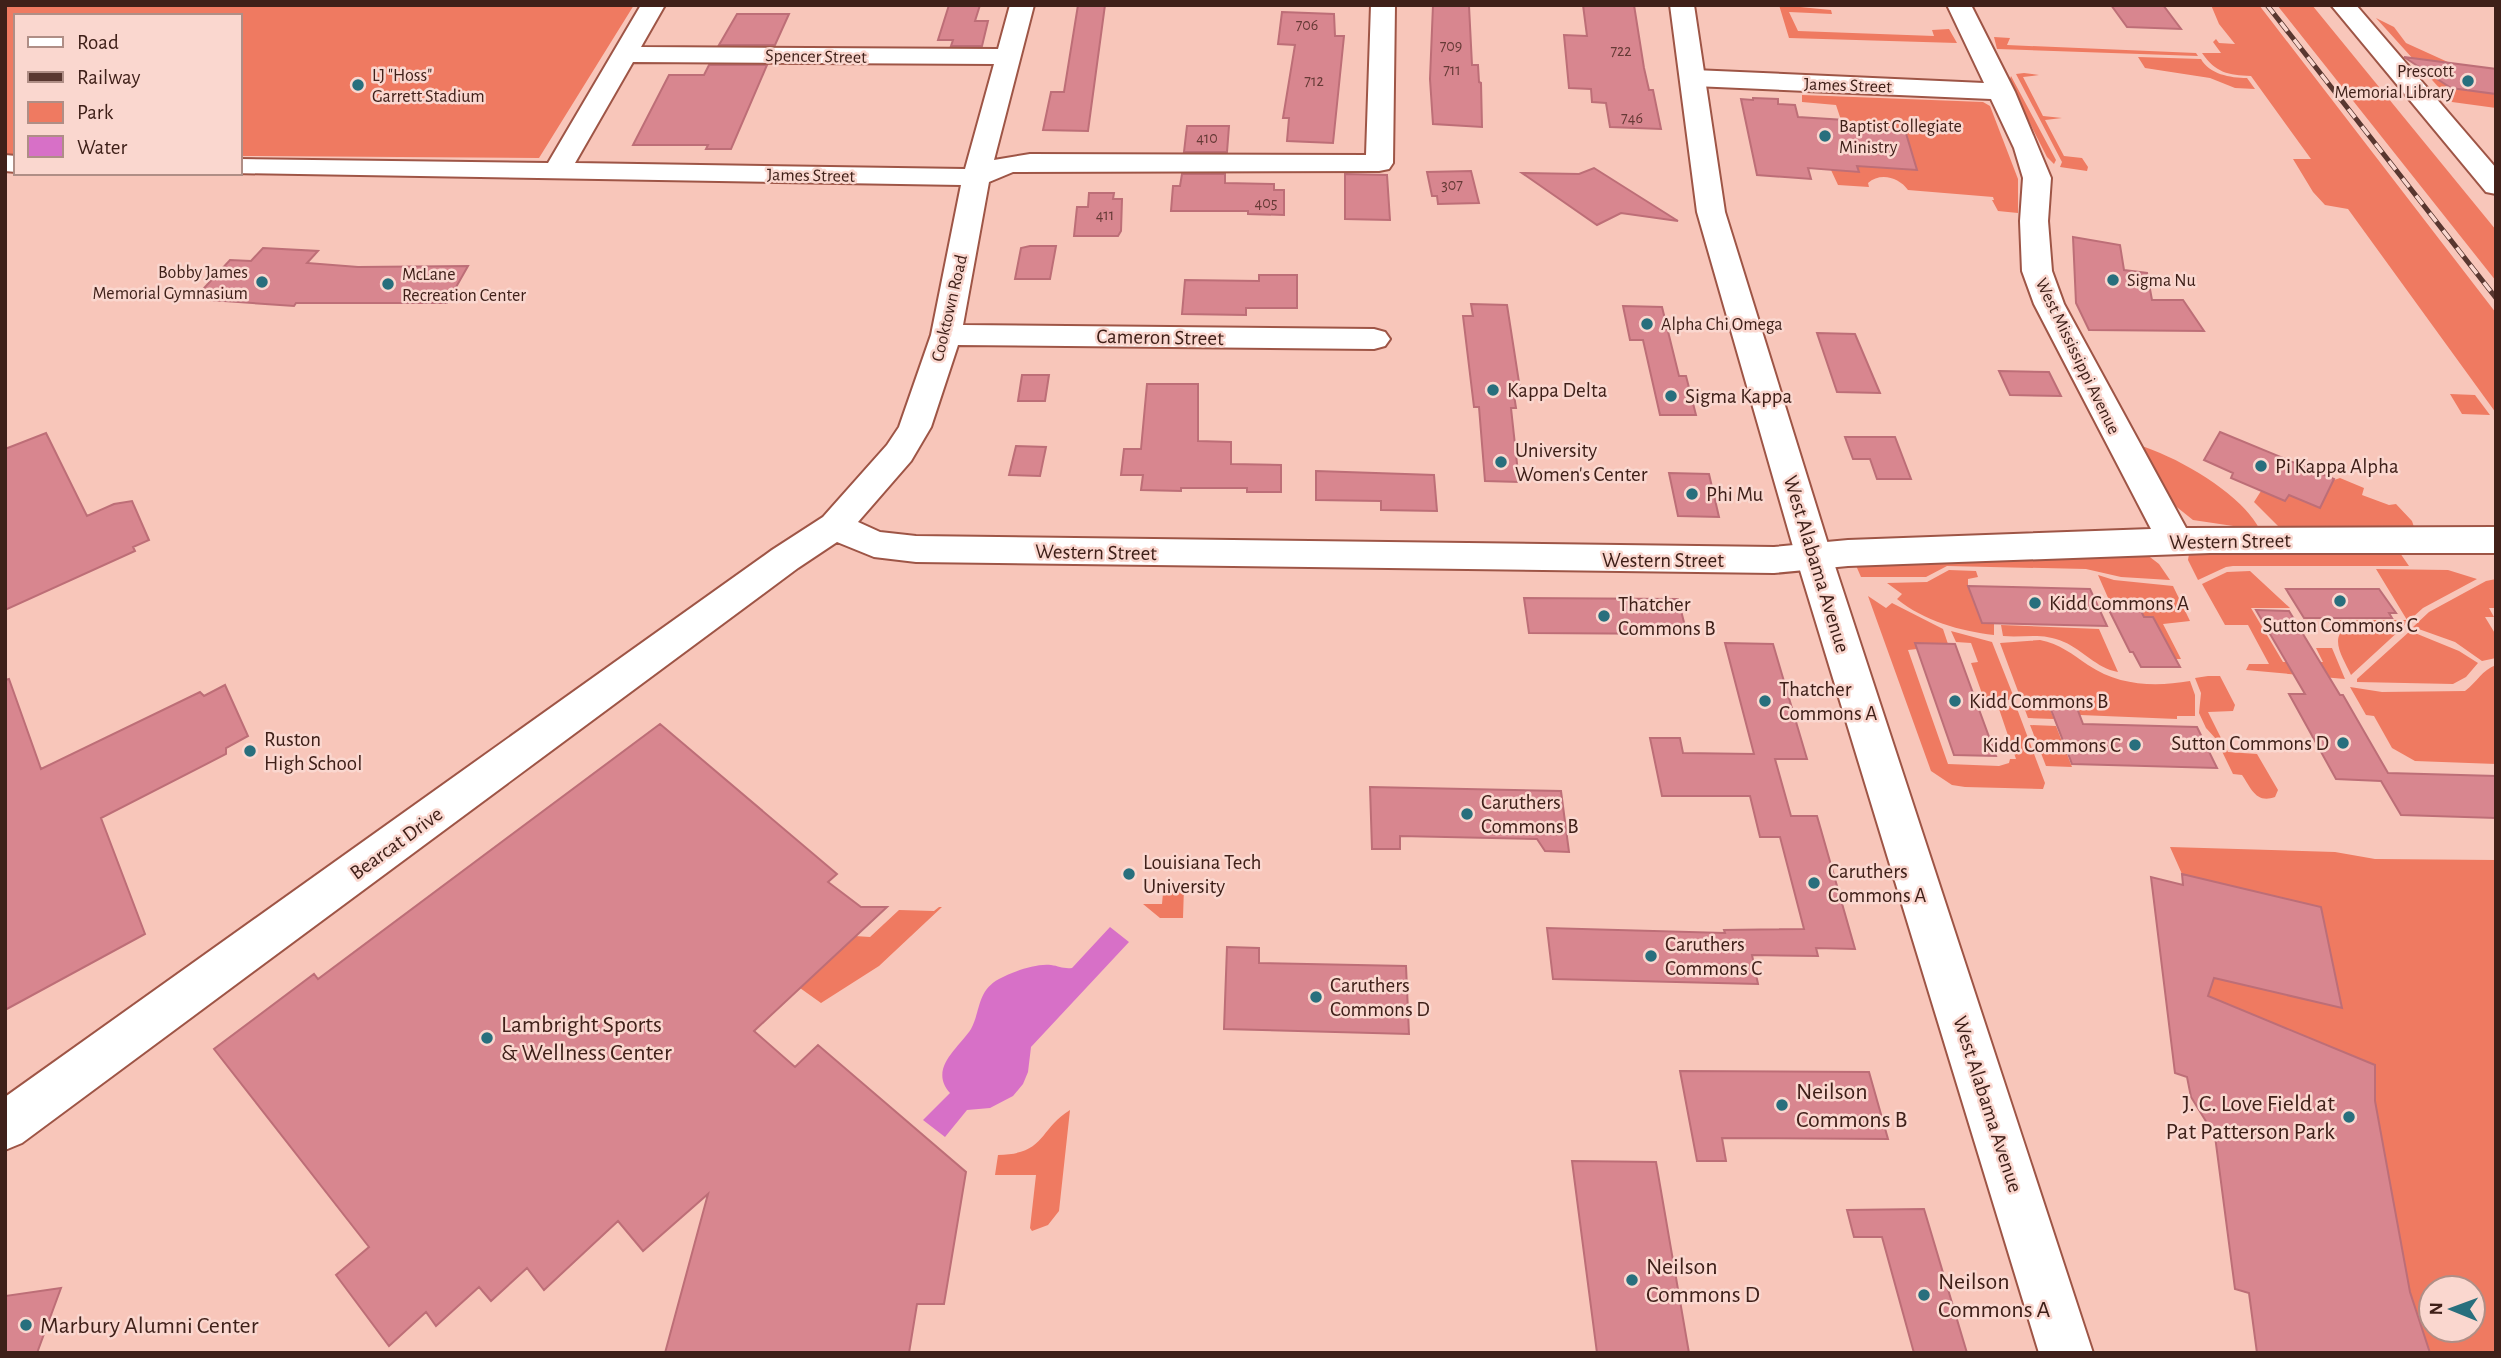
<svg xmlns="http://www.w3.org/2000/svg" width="2501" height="1358" font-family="'Alegreya Sans',sans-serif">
<rect width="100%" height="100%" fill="#f8c6ba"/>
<path fill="#ef7a61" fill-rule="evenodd" d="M5 5H634L539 158 240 156V16H16V154H5Z
M1779 5 1831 10 1832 14 1789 12 1798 31 1934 36 1932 30 1949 29 1957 43 1789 38Z
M2211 5H2259L2496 313V413L2348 209 2325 205 2313 192 2293 159H2311L2251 76C2228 75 2216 73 2202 53H2221L2213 42 2216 39 2219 43 2235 44 2219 24Z
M2277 5H2312L2496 230V281Z
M2376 18 2394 27 2406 43 2450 63 2444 62 2430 75 2451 88 2496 94V108L2452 102Z
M1994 37 2010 38 2007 45 2196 53 2198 56 1997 49Z
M2138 57 2201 59C2209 74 2230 78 2247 78L2255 89 2235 88 2210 78 2145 68Z
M2024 73 2039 75 2023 77 2043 116 2062 118 2045 120 2064 156 2082 158 2088 167 2087 171 2060 167 2062 162 2016 74Z
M2011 76 2056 160 2054 164 2047 157 2009 82Z
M1802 95 1983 102 1990 106 2018 179V213L1998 211 1992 200H1994L1993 197 1908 190C1899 177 1880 172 1868 183L1869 187 1838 185 1831 170 1859 171 1857 166 1917 169 1905 130 1847 126 1845 120H1841L1836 105 1802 102Z
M2450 394 2475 395 2490 415 2462 414Z
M2132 443C2173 454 2241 492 2260 530L2193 520 2173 504Z
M2340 478 2364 488 2362 495 2389 505 2396 504 2412 521 2414 527 2281 529 2254 502 2261 491 2289 495Z
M2190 548 2400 553 2409 566H2233L2226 567 2198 580 2188 560Z
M2146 554 2159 564 2170 580 2121 577 2086 569 1947 566 1926 577H1861L1854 561Z
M2376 569 2448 570 2477 579 2423 608 2403 626 2359 622 2335 626 2324 620H2407Z
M1949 570 1976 571 1978 577 1968 579V587L1979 616H1985L1994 623V635C1960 631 1924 621 1897 599L1902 594 1887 583 1927 582Z
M2250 571 2290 608H2251L2283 662H2323L2316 648H2332L2345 679 2246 670 2249 664H2269L2248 625H2225L2202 584 2227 572Z
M2098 575 2114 580 2173 586 2190 621 2163 624 2181 659H2175L2153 617H2144L2140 609H2119L2115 600H2109Z
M2496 579V608H2489L2494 617H2485L2496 635V658L2482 661 2455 642 2413 627 2429 612 2486 581Z
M1868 596 1886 608 1892 603 1943 629 1948 644 1916 643 1917 649 1908 650 1948 764 1999 766 2009 763 2010 759H2016L1998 706H2016L2045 783 2043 789 1965 787 1952 785 1931 771Z
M2001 625 2099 629 2118 672C2096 668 2083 650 2064 642 2042 632 2025 638 2003 636Z
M2347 627 2400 630 2351 675C2344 659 2328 638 2347 627Z
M1951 631 1992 642 2015 700 1984 699 1971 663 1978 662 1971 643 1956 642Z
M2410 631 2459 651 2478 663 2466 677 2453 684 2357 682V679Z
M2040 640C2060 644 2072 654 2088 665 2119 686 2155 687 2190 681L2195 695V716H2177V719L2080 715 2077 708 2049 707 2054 719 2028 718 2000 643Z
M2496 665V764L2415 761 2392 748 2374 716 2366 715 2350 687 2382 692 2465 691C2477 682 2482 670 2496 665Z
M2208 676H2220L2235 705 2233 711 2208 712 2228 752 2257 754 2278 790 2275 797C2256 804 2251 788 2242 775L2233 774 2216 739 2206 728 2199 713 2201 693 2195 678Z
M2030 725 2056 726 2072 767 2046 766Z
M2170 847 2335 852 2375 859 2496 860V1353H2257L2251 1307 2263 1311 2262 1298 2235 1289 2215 1136 2191 1097 2187 1077 2175 1073 2151 877 2183 885 2182 874ZM2431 1288H2473V1330H2431Z
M1164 882H1175L1184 887 1183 918H1160L1143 904H1162Z
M939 907H942L879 966 821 1003 800 988 855 936 870 937 899 910 934 911Z
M1070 1110 1059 1211 1048 1225 1032 1231 1030 1228 1036 1175H995L998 1155C1046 1154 1038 1130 1070 1110Z"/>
<path fill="#d770c7" d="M1110 927 1129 942 1031 1047 1028 1072 1023 1084 1013 1096 990 1108 967 1110 945 1137 923 1120 950 1093C928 1068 959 1048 971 1029 981 1010 977 991 999 979 1012 972 1036 963 1051 965 1059 966 1063 969 1072 968Z"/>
<path fill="#d8868f" stroke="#bd6e77" stroke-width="2" d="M949 5H980L975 21H988L982 46H951L953 40H938Z
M1078 5H1105L1088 131 1043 130 1051 92H1064Z
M1433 5 1469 6 1472 65H1478L1479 82 1481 83 1482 127 1433 124 1430 79Z
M1583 5H1634L1644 68 1649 90H1653L1661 129 1610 127 1606 103 1592 102 1591 89 1569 88 1564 35 1587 36Z
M2111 5H2163L2181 29 2127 27Z
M1282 12 1334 14 1335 36H1344L1333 143 1287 141 1289 118H1283L1295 45 1278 44Z
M737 14H789L775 45H719Z
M2404 57 2496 69V94L2451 88Z
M709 65H767L731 149H706L708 145H633L669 75H704Z
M1753 98 1778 99V104L1795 105 1798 117 1845 120 1847 126 1905 130 1917 170 1857 166 1859 172 1808 168 1811 179 1757 175 1741 99 1753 100Z
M1187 126H1229L1227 152H1184Z
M1594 168 1678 221 1621 213 1597 225 1522 173 1579 174Z
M1471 171 1479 203 1438 204 1437 196H1432L1427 172Z
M1182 174H1225V183L1274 184V190H1284V215L1248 214V211H1171L1173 186H1180Z
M1345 174 1387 175 1390 220 1345 219Z
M1089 193H1114L1113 199H1122L1121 231 1118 236H1074L1077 207H1088Z
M2073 237 2120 245 2124 270 2147 273 2152 300H2183L2204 331 2089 330 2076 303Z
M1030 246H1056L1050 279H1015L1021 248Z
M263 248 318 251 307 263 358 267 468 266 447 303H296L294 306 194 299 230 260 251 261Z
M1259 275H1297V308H1246V315L1182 314 1185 280 1259 281Z
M1471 304 1507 305 1521 395H1514L1516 408H1511L1519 482 1485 481 1479 407H1474L1463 316H1473Z
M1623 306 1662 307 1679 376H1686L1696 415H1660L1643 340H1630Z
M1817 333 1855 334 1880 393 1837 392Z
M1999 371 2049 372 2061 396 2010 395Z
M1022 375H1049L1045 401H1018Z
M1147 384H1198V441L1231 442V464L1281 465V492H1247V488H1181V491L1141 490 1143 475H1121L1124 449H1141Z
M2220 432 2334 479 2320 508 2289 495 2285 501 2231 478 2233 473 2204 460Z
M46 433 87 516 114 504 132 501 149 540 133 547 135 551 5 610V449Z
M1845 437H1895L1911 479H1877L1870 459H1853Z
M1016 446 1046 447 1040 476 1009 475Z
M1316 471 1434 475 1437 511 1381 510V501L1316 500Z
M1669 473 1709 474 1719 517 1678 516Z
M1968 586 2090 589 2107 626 1982 623Z
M2286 589H2379L2396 613H2389L2392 618H2304Z
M1524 598 1678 599 1687 634 1529 633Z
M2108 608 2140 609 2144 617H2153L2180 667H2141L2133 652H2130Z
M2256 610 2289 611 2340 695H2343L2388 773 2496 776V818L2401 815 2381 781 2336 779 2289 694H2305Z
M1725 643 1773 644 1807 759H1775L1791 816H1817L1855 949 1816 948 1818 956 1752 955 1758 984 1553 979 1547 928 1725 933 1724 930 1804 929 1780 837H1760L1750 796H1662L1650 738H1680L1683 753 1754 754Z
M1915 643 1955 644 1996 756 1954 755Z
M9 679 41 769 200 692 204 696 225 685 248 736 226 748V754L101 818 145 934 5 1010V680Z
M2050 707 2077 708 2083 724 2197 727 2217 768 2072 764Z
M660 724 837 874 828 882 861 907H887L754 1031 795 1067 818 1045 966 1172 944 1304H917L909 1353H665L708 1194 643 1251 618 1221 544 1290 527 1268 491 1301 479 1287 436 1326 426 1312 389 1346 336 1275 369 1247 214 1049 314 974 318 979Z
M1370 787 1561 791 1569 852 1545 851 1537 839 1400 836V849H1372Z
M2182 874 2321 907 2342 1008 2214 978 2208 996 2375 1065V1101L2410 1292 2430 1353H2257L2249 1293 2235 1289 2215 1136 2191 1097 2187 1077 2175 1073 2151 877 2183 885Z
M1227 947 1259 948V963L1406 966 1409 1034 1224 1029Z
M1680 1071 1869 1072 1888 1139 1722 1138 1726 1161H1697Z
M1572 1161 1656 1162 1689 1353H1597Z
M1924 1209 1967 1353H1914L1882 1237H1854L1847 1210Z
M61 1288 37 1353H5V1296Z"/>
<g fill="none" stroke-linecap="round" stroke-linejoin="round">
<defs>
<path id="minor" d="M641 5H665L641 47 998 49 1010 5H1034L994 160 1030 154 1366 155 1371 5H1395L1393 163 1389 169 1379 171 1013 172 989 182 963 325 1374 329 1385 332 1390 339 1385 346 1374 349 958 345 931 427 911 461 858 522 880 532 916 536 1774 547 1848 540 2151 529 2034 304 2022 271 2020 221 2023 178 2014 148 1991 99 1694 86 1685 83 1681 78 1685 73 1694 70 1984 83 1947 5H1971L2015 92 2051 178 2048 221 2052 271 2064 304 2186 528 2496 527V553H2210L1848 566 1774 573 916 562 874 557 837 542 798 568 22 1143 5 1150V1097L772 550 823 517 887 445 899 427 931 335 961 185 232 173H240V159L548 163ZM633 62 994 64 965 169 575 163Z
M2331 5H2356L2496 168V194L2486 192Z
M5 155 16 156V172L5 171Z"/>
<path id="major" d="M1670 5H1694L1725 212 1832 557 2093 1353H2039L1796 557 1697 212Z"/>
</defs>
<use href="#minor" stroke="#9e5546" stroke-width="4"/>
<use href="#major" stroke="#9e5546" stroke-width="4"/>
<use href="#minor" fill="#fff" fill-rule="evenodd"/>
<use href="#major" fill="#fff" fill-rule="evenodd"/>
<defs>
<path id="rail" d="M2267 5 2496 298"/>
</defs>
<use href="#rail" stroke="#593730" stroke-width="5"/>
<use href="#rail" stroke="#fad7cf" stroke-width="3.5" stroke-dasharray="11" stroke-linecap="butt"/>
</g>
<g fill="#286f7d" stroke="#fad7cf" stroke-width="2.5">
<circle cx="2468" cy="81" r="7"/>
<circle cx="358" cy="85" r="7"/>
<circle cx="1825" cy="136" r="7"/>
<circle cx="2113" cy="280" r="7"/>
<circle cx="262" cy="282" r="7"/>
<circle cx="388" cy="284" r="7"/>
<circle cx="1647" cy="324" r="7"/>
<circle cx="1493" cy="390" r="7"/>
<circle cx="1671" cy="396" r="7"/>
<circle cx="1501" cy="462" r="7"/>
<circle cx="2261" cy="466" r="7"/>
<circle cx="1692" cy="494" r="7"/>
<circle cx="2340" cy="601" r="7"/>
<circle cx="2035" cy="603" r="7"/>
<circle cx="1604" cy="616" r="7"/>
<circle cx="1765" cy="701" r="7"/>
<circle cx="1955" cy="701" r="7"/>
<circle cx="2343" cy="743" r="7"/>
<circle cx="2135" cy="745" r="7"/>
<circle cx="250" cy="751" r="7"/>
<circle cx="1467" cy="814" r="7"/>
<circle cx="1129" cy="874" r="7"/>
<circle cx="1814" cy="883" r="7"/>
<circle cx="1651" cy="956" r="7"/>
<circle cx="1316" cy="997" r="7"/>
<circle cx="487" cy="1038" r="7"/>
<circle cx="1782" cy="1105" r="7"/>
<circle cx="2349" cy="1117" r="7"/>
<circle cx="1632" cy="1280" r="7"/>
<circle cx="1924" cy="1295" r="7"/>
<circle cx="26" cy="1325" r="7"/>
</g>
<g text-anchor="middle" stroke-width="5" stroke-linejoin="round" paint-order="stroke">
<g font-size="16" fill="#653a36">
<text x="1307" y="30">706</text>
<text x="1451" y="51">709</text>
<text x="1621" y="56">722</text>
<text x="1452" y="75">711</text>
<text x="1314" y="86">712</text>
<text x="1632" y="123">746</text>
<text x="1207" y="143">410</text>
<text x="1452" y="190">307</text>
<text x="1266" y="208">405</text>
<text x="1105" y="220">411</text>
</g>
<g font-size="18" fill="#3f2019" stroke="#fad7cf">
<text transform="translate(816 56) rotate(1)" y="6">Spencer Street</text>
<text transform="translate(1848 85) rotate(2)" y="6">James Street</text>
<text transform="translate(811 175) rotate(1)" y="6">James Street</text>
<text transform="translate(949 308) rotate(-77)" y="6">Cooktown Road</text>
<text transform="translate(2078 356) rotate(64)" y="6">West Mississippi Avenue</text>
</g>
<g font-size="18" fill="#3f2019" stroke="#fad7cf" text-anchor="start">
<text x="2454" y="77" text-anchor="end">Prescott<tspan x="2454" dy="21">Memorial Library</tspan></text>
<text x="372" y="81">LJ "Hoss"<tspan x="372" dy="21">Garrett Stadium</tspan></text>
<text x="1839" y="132">Baptist Collegiate<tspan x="1839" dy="21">Ministry</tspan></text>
<text x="248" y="278" text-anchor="end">Bobby James<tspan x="248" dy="21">Memorial Gymnasium</tspan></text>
<text x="402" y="280">McLane<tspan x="402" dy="21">Recreation Center</tspan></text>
<text x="2127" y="286">Sigma Nu</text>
<text x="1661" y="330">Alpha Chi Omega</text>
</g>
<g font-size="21" fill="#3f2019" stroke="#fad7cf">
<text transform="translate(1160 337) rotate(1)" y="7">Cameron Street</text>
<text transform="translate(2230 541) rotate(-1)" y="7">Western Street</text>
<text transform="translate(1096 552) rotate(1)" y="7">Western Street</text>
<text x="1663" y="567">Western Street</text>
<text transform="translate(1817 564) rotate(73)" y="7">West Alabama Avenue</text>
<text transform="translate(396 843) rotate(-36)" y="7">Bearcat Drive</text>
<text transform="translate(1988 1104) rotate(72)" y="7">West Alabama Avenue</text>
</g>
<g font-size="21" fill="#3f2019" stroke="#fad7cf" text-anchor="start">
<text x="1507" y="397">Kappa Delta</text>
<text x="1685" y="403">Sigma Kappa</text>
<text x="1515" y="457">University<tspan x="1515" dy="24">Women's Center</tspan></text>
<text x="2275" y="473">Pi Kappa Alpha</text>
<text x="1706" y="501">Phi Mu</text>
<text x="2049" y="610">Kidd Commons A</text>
<text x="1618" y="611">Thatcher<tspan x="1618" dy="24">Commons B</tspan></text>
<text x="2340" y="632" text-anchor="middle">Sutton Commons C</text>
<text x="1779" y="696">Thatcher<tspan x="1779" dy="24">Commons A</tspan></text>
<text x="1969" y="708">Kidd Commons B</text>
<text x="264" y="746">Ruston<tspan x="264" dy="24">High School</tspan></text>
<text x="2329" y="750" text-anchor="end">Sutton Commons D</text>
<text x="2121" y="752" text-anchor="end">Kidd Commons C</text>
<text x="1481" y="809">Caruthers<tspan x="1481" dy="24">Commons B</tspan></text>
<text x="1143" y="869">Louisiana Tech<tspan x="1143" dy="24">University</tspan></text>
<text x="1828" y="878">Caruthers<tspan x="1828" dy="24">Commons A</tspan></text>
<text x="1665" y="951">Caruthers<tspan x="1665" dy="24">Commons C</tspan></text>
<text x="1330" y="992">Caruthers<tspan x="1330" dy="24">Commons D</tspan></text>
</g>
<g font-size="24" fill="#3f2019" stroke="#fad7cf" text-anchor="start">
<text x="501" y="1032">Lambright Sports<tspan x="501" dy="28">&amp; Wellness Center</tspan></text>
<text x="1796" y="1099">Neilson<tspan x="1796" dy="28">Commons B</tspan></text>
<text x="2335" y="1111" text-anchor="end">J. C. Love Field at<tspan x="2335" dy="28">Pat Patterson Park</tspan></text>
<text x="1646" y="1274">Neilson<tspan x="1646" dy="28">Commons D</tspan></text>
<text x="1938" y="1289">Neilson<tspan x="1938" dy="28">Commons A</tspan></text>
<text x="40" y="1333">Marbury Alumni Center</text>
</g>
</g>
<rect width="2501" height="1358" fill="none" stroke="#3f2019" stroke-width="14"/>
<rect x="14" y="14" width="228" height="161" fill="#fad7cf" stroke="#af8e86" stroke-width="2"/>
<rect x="28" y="37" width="35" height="10" fill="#ffffff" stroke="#af8e86" stroke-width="2"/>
<text x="77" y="49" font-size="21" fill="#3f2019">Road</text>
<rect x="28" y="72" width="35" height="10" fill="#593730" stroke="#af8e86" stroke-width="2"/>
<text x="77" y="84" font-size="21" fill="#3f2019">Railway</text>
<rect x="28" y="102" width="35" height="21" fill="#ef7a61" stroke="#af8e86" stroke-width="2"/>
<text x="77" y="119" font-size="21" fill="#3f2019">Park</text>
<rect x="28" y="136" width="35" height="21" fill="#d770c7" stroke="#af8e86" stroke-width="2"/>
<text x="77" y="154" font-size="21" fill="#3f2019">Water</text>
<g transform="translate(2452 1309) rotate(271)"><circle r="33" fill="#fad7cf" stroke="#af8e86" stroke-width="2"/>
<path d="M0-5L12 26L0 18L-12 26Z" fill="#286f7d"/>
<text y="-10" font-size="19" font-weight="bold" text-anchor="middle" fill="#3f2019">N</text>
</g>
</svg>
